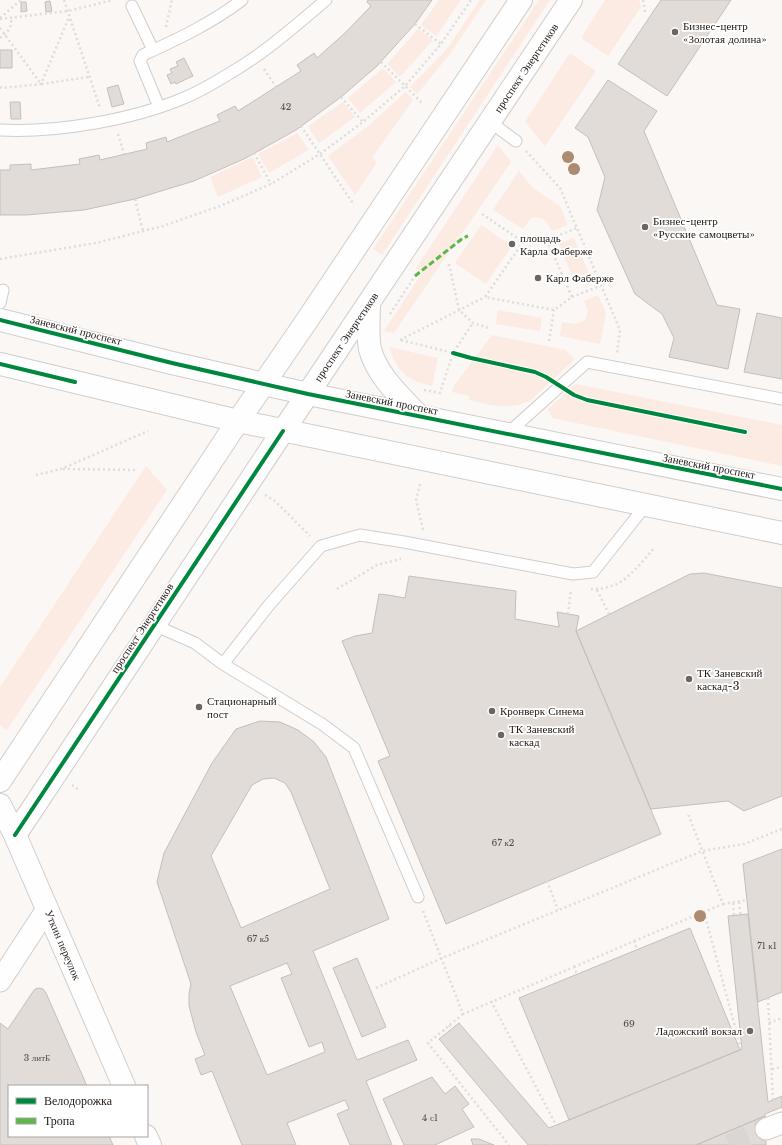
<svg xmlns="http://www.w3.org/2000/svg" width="782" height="1145" font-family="'Libre Baskerville',serif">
<rect width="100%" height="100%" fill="#faf7f5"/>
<path fill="#fcebe2" d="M439 0H461L436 36 421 25Z
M480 0H486L450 54 417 94 410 87 446 50Z
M539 0H550L382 255 373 249Z
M605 0H639L641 7 608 56 581 38Z
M418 29 433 40 400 77 387 64Z
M570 53 596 71 545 146 525 122Z
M383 68 396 82 360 113 348 98Z
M406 92 413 100 372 158 377 162 355 195 328 156 367 127Z
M343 102 355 117 319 143 308 126Z
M297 133 309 150 269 173 258 154Z
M498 145 511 162 394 333 384 331 422 273 416 268Z
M253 157 262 177 218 197 210 177Z
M519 171 533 188 560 206 568 225 552 231C546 219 544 217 531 218L523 229 493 210Z
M481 225 512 246 486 284 455 263Z
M574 238 591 279 576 285 559 244Z
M598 295 606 313 600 344 560 336 562 322 576 324 585 320 588 311 584 301Z
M498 310 542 318 540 331 496 324Z
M492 335 565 350 575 359 531 400C508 411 492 405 469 400V396L452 392 453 387Z
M389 347 438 358 432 386C407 381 397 371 389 347Z
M576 384 782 425V466L552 418 548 409Z
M146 466 167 490 7 730 0 725V687Z"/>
<path fill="#e1dcd8" stroke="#c5bfbc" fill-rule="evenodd" d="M368 0H432L415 24 377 66 341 97 296 130 246 158 194 181 135 199 84 210 26 215H0V170H10V165L31 164V170L80 164 79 159 99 155 100 160 147 149 146 143 166 137 167 142 220 121 217 115 235 106 238 111 301 71 297 65 314 53 317 58 345 33 371 6 367 2Z
M661 0H731L667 96 618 64Z
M50 1 52 11 46 12 45 2Z
M21 2H26L27 11 21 12Z
M0 50H12V68H0Z
M184 58 193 76 176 84 175 82 171 84 167 75 172 73 170 69 178 66 176 62Z
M608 80 657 111 644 131 717 305 740 309 728 369 669 357 674 338 662 314 635 294 597 210 605 177 588 137 575 128Z
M118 85 124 104 112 107 107 88Z
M10 102H20L21 119H11Z
M757 313 782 318V379L744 372Z
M704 573 782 588V796L744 811 728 801 651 809 576 631 690 574Z
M409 576 516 591 515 619 559 627 557 612 579 616 576 631 661 834 446 924 378 761 390 756 342 641 355 636 372 633 379 594 388 595 405 598Z
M260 721 280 722 298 730 314 742 326 757 389 919 313 951 357 1060 408 1040 417 1060 366 1081 392 1145H350L337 1114 349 1109 345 1100 287 1123 296 1145H242L212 1071 201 1075 195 1059 205 1055 196 1032 189 1006V994L191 984 157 882 164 853 212 763 236 729ZM274 778 285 783 291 792 330 889 241 928 211 856 252 785 263 779ZM287 963 292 974 281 978 309 1047 322 1042 325 1052 267 1075 230 986Z
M782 849V992L758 1002 743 864Z
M748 914 768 1102 782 1096V1107L765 1114V1116L696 1145H528L439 1039 459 1023 549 1128 679 1075 742 1049 728 916Z
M690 928 740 1050 569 1120 519 998Z
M357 958 386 1027 362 1037 333 968Z
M39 988 43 989 46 993 87 1086H9V1136H109L113 1145H0V1023L8 1029 32 993 35 989Z
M432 1077 445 1094 455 1086 469 1104 462 1109 474 1127 435 1145H404L383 1099Z
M765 1116 766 1145H696Z
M471 1139H479L494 1145H473Z"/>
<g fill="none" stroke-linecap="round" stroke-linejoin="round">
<path stroke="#d9d6d3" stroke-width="21" stroke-dasharray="21 10" stroke-linecap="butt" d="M729 1145 766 1129"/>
<defs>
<path id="lane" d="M132 6 153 50
M159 107 140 61 143 55C178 39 212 23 242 0
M490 122 516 141
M0 130C56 133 132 120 184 98 201 91 217 81 232 72 266 52 296 25 326 0
M0 303 3 290
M507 434 587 362 782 399
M154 625 195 643 223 664 322 724 354 748 418 897
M223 664 269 605 321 546 360 535 404 542 573 574 593 572 646 505"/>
<path id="street" d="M0 981 47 909
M766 1129 782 1123"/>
<path id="secondary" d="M0 781 238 421
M0 805 15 835 124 1086
M15 835 283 431
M146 1136 150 1145"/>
<path id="primary" d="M369 303C369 318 367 334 370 349 377 376 401 397 419 416
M0 320 172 363 308 394 782 489
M0 364 238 421 782 533
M238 421 308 319 521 0
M283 431 571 0"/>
</defs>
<use href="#lane" stroke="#d2cdca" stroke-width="13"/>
<use href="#street" stroke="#d2cdca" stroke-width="23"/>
<use href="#secondary" stroke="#d2cdca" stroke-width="24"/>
<use href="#primary" stroke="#d2cdca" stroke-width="24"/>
<path stroke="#dedddc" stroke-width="2.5" stroke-dasharray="2 3" stroke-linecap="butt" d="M64 0 100 108
M643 0 645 12
M0 18 21 0
M0 19 68 11 113 0
M415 24 441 44
M166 27 172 0
M0 28 41 84 89 77
M0 38C8 33 12 27 11 18
M381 62 422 103
M264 69 276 87
M0 87 2 88 41 84 69 17
M341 97 363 122
M301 126 354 205
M118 134 124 154
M526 151 560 188 620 330 617 353
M254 153 271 184
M135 199 143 231
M482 214 523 242
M547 240 572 297 554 310 485 297 523 242 547 240 577 228
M0 259 96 243 163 226 220 206 271 184 320 154 363 122 405 86 441 44 471 0
M449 264 459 310 473 323 489 328
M572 297 600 286
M390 314 415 276
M400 340 485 297
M401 340 453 353
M549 341 554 310
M424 390 440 393 453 353 473 323
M63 469 137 470
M36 475 61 469 148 431
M420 484 416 500 423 530
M265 495 275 501 310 536
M337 589 377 565 401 559
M591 589C599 590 616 586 622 581 634 572 645 559 655 547
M597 590 614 624
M568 614 571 589
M72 785 79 790
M547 881 558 910
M739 902 758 1057
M733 903 751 1114
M723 904 747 900
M423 911 463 1014 574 967 577 974
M704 912 741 1049
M634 941 723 904 688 814
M574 967 634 941 637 950
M376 988 442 958 702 851 744 844 782 829
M587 998 648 973
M768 998 773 1100
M491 1001 556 1125
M463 1014 428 1043 509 1145
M769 1023 782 1018
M449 1025 552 1145
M443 1030 451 1039 457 1034
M466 1058 540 1145
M772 1069 782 1067"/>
<use href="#lane" stroke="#fefefe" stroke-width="11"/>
<use href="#street" stroke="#fefefe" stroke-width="21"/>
<use href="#secondary" stroke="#fefefe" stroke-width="22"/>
<use href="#primary" stroke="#fefefe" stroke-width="22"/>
<path stroke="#58b947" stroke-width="3" stroke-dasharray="6 3" stroke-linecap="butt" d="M415 276 463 238 468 236"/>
<defs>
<path id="cycleway" d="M0 320 172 363 308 394 782 489
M453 353 471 358 535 372 546 377 574 395 587 400 745 432
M0 364 75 382
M15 835 283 431"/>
</defs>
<use href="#cycleway" stroke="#fff" stroke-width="6"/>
<use href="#cycleway" stroke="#00873e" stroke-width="4"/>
</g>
<g fill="#ac8b70">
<circle cx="568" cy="157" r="6"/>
<circle cx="574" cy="169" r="6"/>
<circle cx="700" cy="916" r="6"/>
</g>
<g fill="#6c6662" stroke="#fff" stroke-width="1.5">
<circle cx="675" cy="32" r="4"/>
<circle cx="645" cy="227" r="4"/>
<circle cx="512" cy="244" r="4"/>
<circle cx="538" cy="278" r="4"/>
<circle cx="689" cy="679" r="4"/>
<circle cx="199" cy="707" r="4"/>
<circle cx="492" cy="711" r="4"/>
<circle cx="501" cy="735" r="4"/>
<circle cx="750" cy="1031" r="4"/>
</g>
<g text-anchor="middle" stroke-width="3.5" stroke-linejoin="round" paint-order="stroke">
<g font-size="9" fill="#504944">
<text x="286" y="110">42</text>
<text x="503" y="846">67 к2</text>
<text x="258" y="942">67 к5</text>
<text x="767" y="949">71 к1</text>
<text x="629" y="1027">69</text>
<text x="37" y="1061">3 литБ</text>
<text x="430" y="1121">4 с1</text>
</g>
<g font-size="11" fill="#201813" stroke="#fff" text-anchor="start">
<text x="683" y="30">Бизнес-центр<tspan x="683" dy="13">«Золотая долина»</tspan></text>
<text x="653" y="225">Бизнес-центр<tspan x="653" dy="13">«Русские самоцветы»</tspan></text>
<text x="520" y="242">площадь<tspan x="520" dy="13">Карла Фаберже</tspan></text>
<text x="546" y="282">Карл Фаберже</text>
<text x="697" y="677">ТК Заневский<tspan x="697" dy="13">каскад-3</tspan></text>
<text x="207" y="705">Стационарный<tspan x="207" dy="13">пост</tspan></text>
<text x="500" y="715">Кронверк Синема</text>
<text x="509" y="733">ТК Заневский<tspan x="509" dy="13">каскад</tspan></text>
<text x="742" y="1035" text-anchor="end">Ладожский вокзал</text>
</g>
<g font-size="11" fill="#201813" stroke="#fff">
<text transform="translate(526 68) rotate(-56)" y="4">проспект Энергетиков</text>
<text transform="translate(76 330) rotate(14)" y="4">Заневский проспект</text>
<text transform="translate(346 337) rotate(-56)" y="4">проспект Энергетиков</text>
<text transform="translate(392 402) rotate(11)" y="4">Заневский проспект</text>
<text transform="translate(709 466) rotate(11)" y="4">Заневский проспект</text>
<text transform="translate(142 628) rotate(-57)" y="4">проспект Энергетиков</text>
<text transform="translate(63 945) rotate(67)" y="4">Уткин переулок</text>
</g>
</g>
<rect x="8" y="1085" width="140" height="52" fill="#ffffff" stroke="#a6a3a1"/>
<rect x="16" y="1098" width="20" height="6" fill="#00873e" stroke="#a6a3a1"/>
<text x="44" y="1105" font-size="12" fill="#201813">Велодорожка</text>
<rect x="16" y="1118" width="20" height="6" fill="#58b947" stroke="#a6a3a1"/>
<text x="44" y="1125" font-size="12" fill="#201813">Тропа</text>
</svg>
